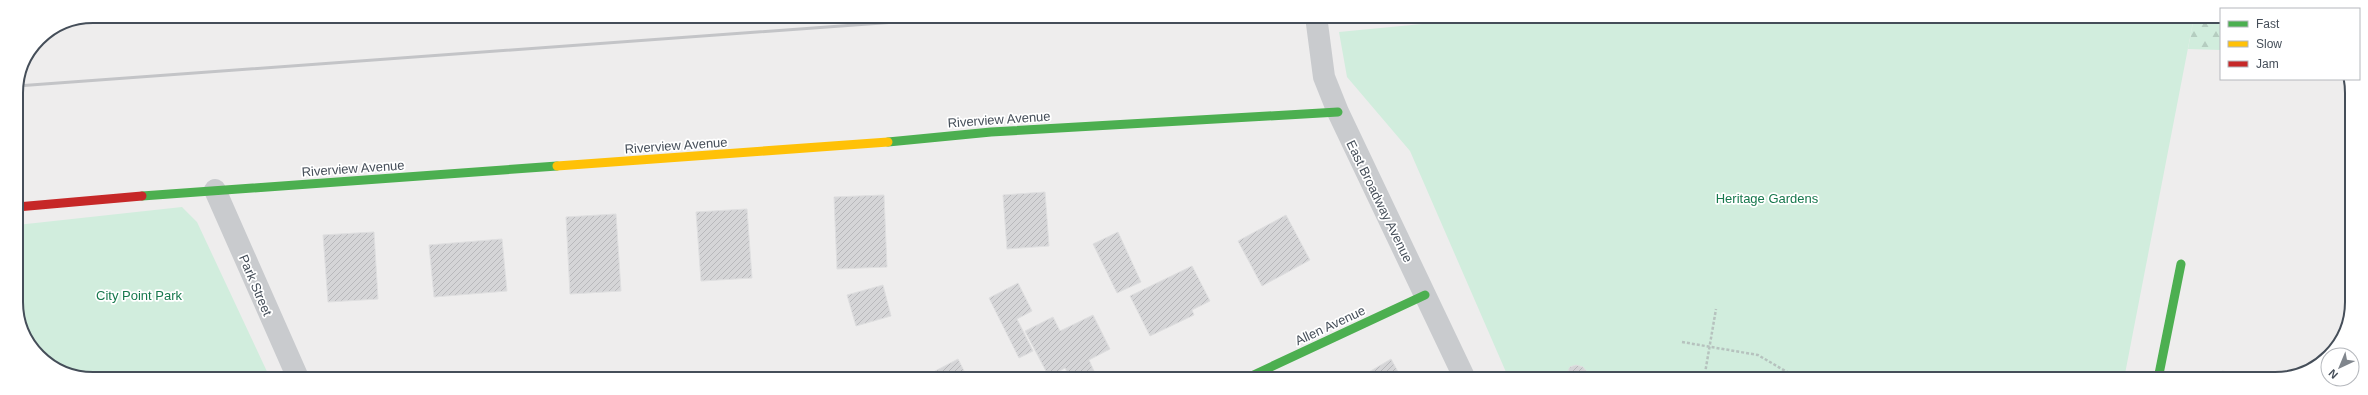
<svg xmlns="http://www.w3.org/2000/svg" width="2368" height="395" font-family="Arial,sans-serif">
<defs>
<pattern id="forest-firs" width="22" height="20" patternUnits="userSpaceOnUse"><rect width="22" height="20" fill="#d1eddd"/><path d="M5 1l3.5 6h-7zM16 11l3.5 6h-7z" fill="#b5cdc0"/></pattern>
<pattern id="building-hatch" width="6" height="6" patternUnits="userSpaceOnUse"><rect width="6" height="6" fill="#d5d5d7"/><path d="M-1 1l2-2M0 6l6-6M5 7l2-2" fill="none" stroke="#b8b8bb"/></pattern>
</defs>
<rect width="100%" height="100%" fill="#eeeded"/>
<path fill="url(#forest-firs)" d="M2194 17H2221V50L2188 49Z"/>
<path fill="#d1eddd" d="M1505 16 2194 17 2124 379H1509L1410 151 1347 77 1339 32Z
M182 207 197 222 270 378H83L42 360 19 322 17 225Z"/>
<path fill="url(#building-hatch)" stroke="#dfdfe0" d="M1045 192 1049 246 1007 249 1003 195Z
M884 195 887 267 837 269 834 197Z
M747 209 752 278 701 281 696 212Z
M616 214 621 291 570 294 566 217Z
M1286 215 1310 260 1262 286 1238 241Z
M374 232 378 299 328 302 323 235Z
M1118 232 1141 282 1117 293 1093 244Z
M502 239 507 291 434 297 429 245Z
M1192 266 1210 301 1192 310 1194 315 1150 336 1130 296Z
M1018 283 1032 311 1017 319 1033 351 1019 358 989 298Z
M883 285 891 316 856 326 847 295Z
M1093 315 1110 349 1089 360 1094 371 1080 379H1071L1065 368 1049 377 1025 331 1053 317 1060 331Z
M958 359 968 379H920Z
M1391 359 1402 379H1357Z
M1576 365 1583 367 1587 372V379H1567V373L1570 367Z
M2222 371 2268 379H2221Z"/>
<g fill="none" stroke-linecap="round" stroke-linejoin="round">
<path stroke="#b6c2be" stroke-width="2.5" stroke-dasharray="3 2" stroke-linecap="butt" d="M1682 342 1758 355 1799 379
M1704 379 1716 309
M1864 379 1878 372"/>
<path stroke="#c9cbce" stroke-width="22" d="M1316 16 1324 77 1338 112 1465 379
M215 190 298 378"/>
<path stroke="#4caf50" stroke-width="9" d="M888 142 991 132 1338 112
M142 196 557 166
M1245 379 1425 295
M2158 379 2181 264"/>
<path stroke="#ffc107" stroke-width="9" d="M557 166 888 142"/>
<path stroke="#c62828" stroke-width="9" d="M17 207 142 196"/>
<path stroke="#c3c4c7" stroke-width="3" d="M17 86 978 16"/>
</g>
<g text-anchor="middle" stroke-width="3.5" stroke-linejoin="round" paint-order="stroke">
<g font-size="13" fill="#454e59" stroke="#fff">
<text transform="translate(999 119) rotate(-4)" y="5">Riverview Avenue</text>
<text transform="translate(676 145) rotate(-4)" y="5">Riverview Avenue</text>
<text transform="translate(353 168) rotate(-4)" y="5">Riverview Avenue</text>
<text transform="translate(1380 201) rotate(64)" y="5">East Broadway Avenue</text>
<text transform="translate(256 285) rotate(67)" y="5">Park Street</text>
<text transform="translate(1330 325) rotate(-25)" y="5">Allen Avenue</text>
</g>
<g font-size="13" fill="#17784d" stroke="#fff">
<text x="1767" y="203">Heritage Gardens</text>
<text x="139" y="300">City Point Park</text>
</g>
</g>
<path d="M0 0H2368V395H0ZM93 23H2275A70 70 0 0 1 2345 93V302A70 70 0 0 1 2275 372H93A70 70 0 0 1 23 302V93A70 70 0 0 1 93 23Z" fill="#fff" fill-rule="evenodd"/>
<path fill="none" stroke="#454e59" stroke-width="2" d="M93 23H2275A70 70 0 0 1 2345 93V302A70 70 0 0 1 2275 372H93A70 70 0 0 1 23 302V93A70 70 0 0 1 93 23Z"/>
<rect x="2220" y="8" width="140" height="72" fill="#ffffff" stroke="#b5b8bd"/>
<rect x="2228" y="21" width="20" height="6" fill="#4caf50" stroke="#b5b8bd"/>
<text x="2256" y="28" font-size="12" fill="#454e59">Fast</text>
<rect x="2228" y="41" width="20" height="6" fill="#ffc107" stroke="#b5b8bd"/>
<text x="2256" y="48" font-size="12" fill="#454e59">Slow</text>
<rect x="2228" y="61" width="20" height="6" fill="#c62828" stroke="#b5b8bd"/>
<text x="2256" y="68" font-size="12" fill="#454e59">Jam</text>
<g transform="translate(2340 367) rotate(224)"><circle r="19" fill="#ffffff" stroke="#b5b8bd"/>
<path d="M0-3L7 15L0 10L-7 15Z" fill="#80868d"/>
<text y="-6" font-size="11" font-weight="bold" text-anchor="middle" fill="#454e59">N</text>
</g>
</svg>
